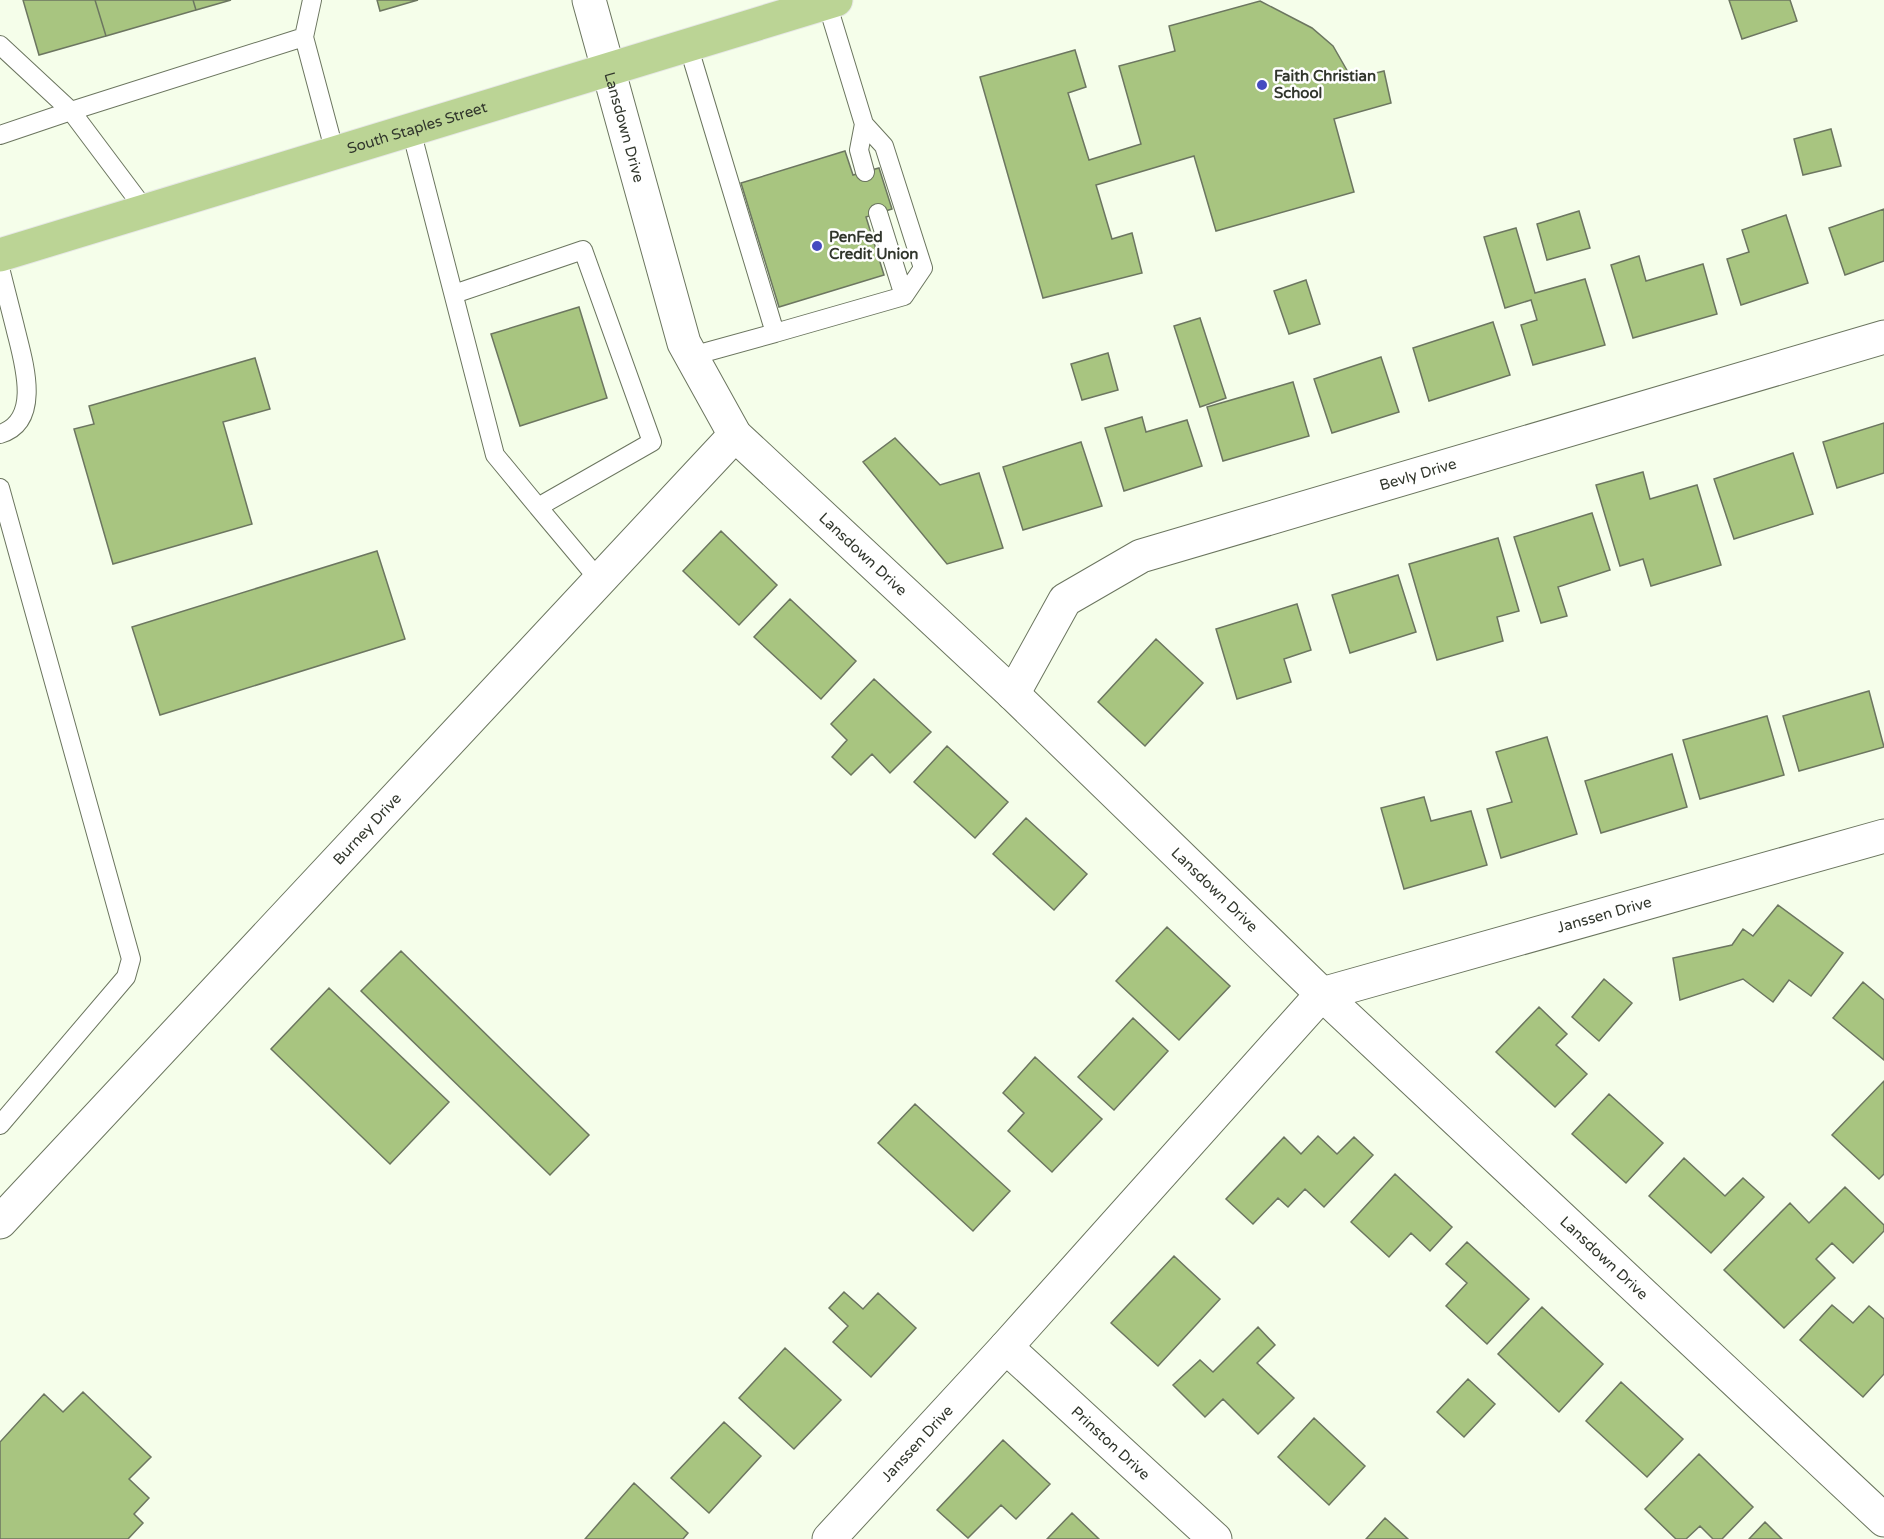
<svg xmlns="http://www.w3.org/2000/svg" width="1884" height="1539" font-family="'Varela Round',sans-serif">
<rect width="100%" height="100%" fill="#f5feea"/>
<path fill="#a8c580" stroke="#6c7660" stroke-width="1.5" d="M23 0H95L106 36 39 55Z
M95 0H193L196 10 106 36Z
M193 0H231L196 10Z
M377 0H418L380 11Z
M1729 0H1790L1797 21 1742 39Z
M1260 1 1312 28 1333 46 1352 79 1384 71 1391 103 1334 119 1354 192 1216 231 1194 156 1096 185 1112 239 1132 233 1142 273 1043 298 980 77 1075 50 1086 87 1068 93 1089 160 1141 144 1119 66 1175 51 1169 26Z
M1831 129 1841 166 1803 175 1794 139Z
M845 151 853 175 879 168 892 209 866 217 884 275 779 307 741 183Z
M1884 209V261L1845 275 1829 228Z
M1579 211 1590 248 1547 260 1537 224Z
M1786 215 1808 283 1741 305 1727 259 1749 252 1742 230Z
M1516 228 1535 293 1585 279 1605 345 1533 365 1521 325 1537 320 1531 300 1505 308 1484 237Z
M1639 256 1646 281 1703 264 1717 314 1633 338 1611 265Z
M1306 280 1320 324 1289 334 1274 291Z
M579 307 607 398 520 426 491 334Z
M1200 318 1226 398 1200 407 1174 326Z
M1493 322 1510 375 1429 401 1413 348Z
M1108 353 1118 390 1082 400 1071 364Z
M1381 357 1399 412 1332 433 1314 379Z
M255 358 270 409 223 422 252 524 113 564 74 429 94 424 89 406Z
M1293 382 1309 436 1223 461 1207 407Z
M1142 417 1146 432 1187 420 1202 466 1124 491 1105 428Z
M1884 423V473L1837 488 1823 442Z
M895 438 940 485 979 473 1003 548 947 564 863 462Z
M1081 442 1102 506 1023 530 1003 467Z
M1793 453 1813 514 1734 539 1714 479Z
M1643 472 1650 499 1697 485 1721 565 1651 586 1643 559 1620 566 1596 485Z
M1592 513 1610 570 1558 587 1567 616 1541 623 1514 537Z
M721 531 777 585 739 625 683 571Z
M1498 538 1519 611 1497 617 1503 641 1437 660 1409 564Z
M377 551 405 639 160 715 132 627Z
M1398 575 1416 632 1350 653 1332 595Z
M790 599 856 661 821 699 754 637Z
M1297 604 1311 650 1284 659 1291 682 1237 699 1216 629Z
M1156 639 1203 683 1145 746 1098 702Z
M874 679 931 732 890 773 872 754 851 775 832 757 847 740 831 724Z
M1869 691 1884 747 1799 771 1783 716Z
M1767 716 1784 775 1700 799 1683 740Z
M1547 737 1577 834 1501 858 1487 809 1512 802 1496 752Z
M947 746 1008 802 975 838 914 782Z
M1672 754 1687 807 1601 833 1585 781Z
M1424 797 1431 821 1471 811 1487 865 1404 889 1381 808Z
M1026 818 1087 874 1054 910 993 854Z
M1778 905 1843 953 1811 996 1789 980 1773 1002 1743 979 1680 1000 1673 958 1732 945 1743 929 1753 936Z
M1167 927 1230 986 1179 1040 1116 981Z
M401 951 589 1135 550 1175 361 991Z
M1604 979 1632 1003 1599 1041 1572 1017Z
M1863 982 1884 1000V1060L1833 1018Z
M329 988 449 1102 390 1164 271 1049Z
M1539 1007 1567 1034 1556 1045 1587 1074 1555 1107 1496 1052Z
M1133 1018 1168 1051 1114 1110 1078 1077Z
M1035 1057 1102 1119 1052 1172 1008 1131 1024 1113 1003 1093Z
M1884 1081V1174L1879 1179 1832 1135Z
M1609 1094 1663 1143 1626 1183 1572 1134Z
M915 1104 1010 1191 973 1231 878 1143Z
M1318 1136 1337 1154 1354 1137 1373 1155 1324 1207 1305 1189 1288 1207 1278 1198 1253 1224 1226 1199 1284 1137 1301 1154Z
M1684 1158 1725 1196 1743 1178 1764 1197 1711 1253 1649 1196Z
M1395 1174 1452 1227 1430 1251 1411 1233 1389 1257 1351 1222Z
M1845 1187 1884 1225V1231L1853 1263 1832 1243 1816 1259 1835 1278 1784 1328 1724 1270 1790 1203 1809 1223Z
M1467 1242 1529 1299 1487 1344 1446 1306 1467 1283 1446 1264Z
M1174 1256 1220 1299 1158 1366 1111 1323Z
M844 1292 863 1309 878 1293 916 1328 871 1377 833 1342 848 1326 829 1308Z
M1832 1305 1853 1323 1869 1306 1884 1319V1374L1863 1397 1800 1340Z
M1542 1307 1603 1364 1559 1412 1498 1354Z
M1258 1327 1275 1345 1257 1363 1294 1398 1258 1434 1223 1399 1205 1417 1173 1385 1200 1360 1213 1372Z
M785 1348 841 1400 794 1449 739 1398Z
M1468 1379 1495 1404 1464 1437 1437 1412Z
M1621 1382 1683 1439 1647 1477 1586 1421Z
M83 1392 151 1457 129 1479 149 1498 134 1514 143 1523 128 1539H0V1442L44 1394 63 1412Z
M1314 1418 1365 1466 1329 1505 1278 1457Z
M724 1422 761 1456 709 1513 671 1478Z
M1003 1440 1050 1484 1016 1519 1001 1505 968 1538 937 1510Z
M1699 1454 1753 1507 1722 1539H1713L1700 1526 1686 1539H1676L1645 1509Z
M634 1483 688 1533 683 1539H585Z
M1072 1513 1099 1539H1047Z
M1385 1518 1408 1539H1366Z
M1765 1522 1782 1539H1749Z"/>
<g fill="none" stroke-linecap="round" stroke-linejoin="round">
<defs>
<path id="service" d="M304 37 312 0
M0 45 71 111 0 135
M688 45 775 333 904 296 923 268 884 146 864 124 827 3
M864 124 859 150 865 172
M411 130 495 455 538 507 652 442 583 250 454 294
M146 211 71 111 304 37 335 153
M878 213 904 296
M0 268C5 288 10 307 15 327 22 357 44 421 0 434
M692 356 775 333
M0 488 131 959 126 977 0 1125
M538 507 600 581"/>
<g id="minor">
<path id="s1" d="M589 0 684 343 735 435 1013 694 1322 994 1884 1520"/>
<path id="s2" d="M1013 694 1065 600 1141 556 1884 337"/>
<path id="s3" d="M0 1222 735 435"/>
<path id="s4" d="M1006 1347 1215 1539"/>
<path id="s5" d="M829 1539 1006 1347 1322 994 1884 836"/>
</g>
<g id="primary">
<path id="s6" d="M0 255 836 0"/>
</g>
</defs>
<use href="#service" stroke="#6b755f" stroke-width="20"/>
<use href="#minor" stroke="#6b755f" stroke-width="35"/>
<use href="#primary" stroke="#e6e7e6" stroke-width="35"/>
<use href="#service" stroke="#fff" stroke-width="18"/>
<use href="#minor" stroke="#fff" stroke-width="33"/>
<use href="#primary" stroke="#bbd495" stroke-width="33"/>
</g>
<g fill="#454bc0" stroke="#fff" stroke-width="2">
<circle cx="1262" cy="85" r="6"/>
<circle cx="817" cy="246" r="6"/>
</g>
<g text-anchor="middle" stroke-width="5" stroke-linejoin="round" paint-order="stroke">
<g font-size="15" font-weight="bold" fill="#31362c" stroke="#fff" text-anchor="start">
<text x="1274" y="81">Faith Christian<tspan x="1274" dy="17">School</tspan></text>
<text x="829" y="242">PenFed<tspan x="829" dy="17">Credit Union</tspan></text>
</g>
<g font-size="15" fill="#31362c" stroke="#fff">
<text dy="5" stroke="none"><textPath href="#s1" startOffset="132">Lansdown Drive</textPath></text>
<text dy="5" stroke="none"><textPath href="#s6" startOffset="436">South Staples Street</textPath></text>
<text dy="5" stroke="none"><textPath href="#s2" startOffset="484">Bevly Drive</textPath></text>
<text dy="5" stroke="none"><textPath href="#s1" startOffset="636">Lansdown Drive</textPath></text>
<text dy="5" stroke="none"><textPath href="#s3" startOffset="538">Burney Drive</textPath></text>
<text dy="5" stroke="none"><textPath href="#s1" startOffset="1122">Lansdown Drive</textPath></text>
<text dy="5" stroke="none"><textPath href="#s5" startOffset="1028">Janssen Drive</textPath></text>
<text dy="5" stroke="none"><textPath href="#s1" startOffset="1658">Lansdown Drive</textPath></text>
<text dy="5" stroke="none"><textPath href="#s5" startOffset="130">Janssen Drive</textPath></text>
<text dy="5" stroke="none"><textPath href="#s4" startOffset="142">Prinston Drive</textPath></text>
</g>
</g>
</svg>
